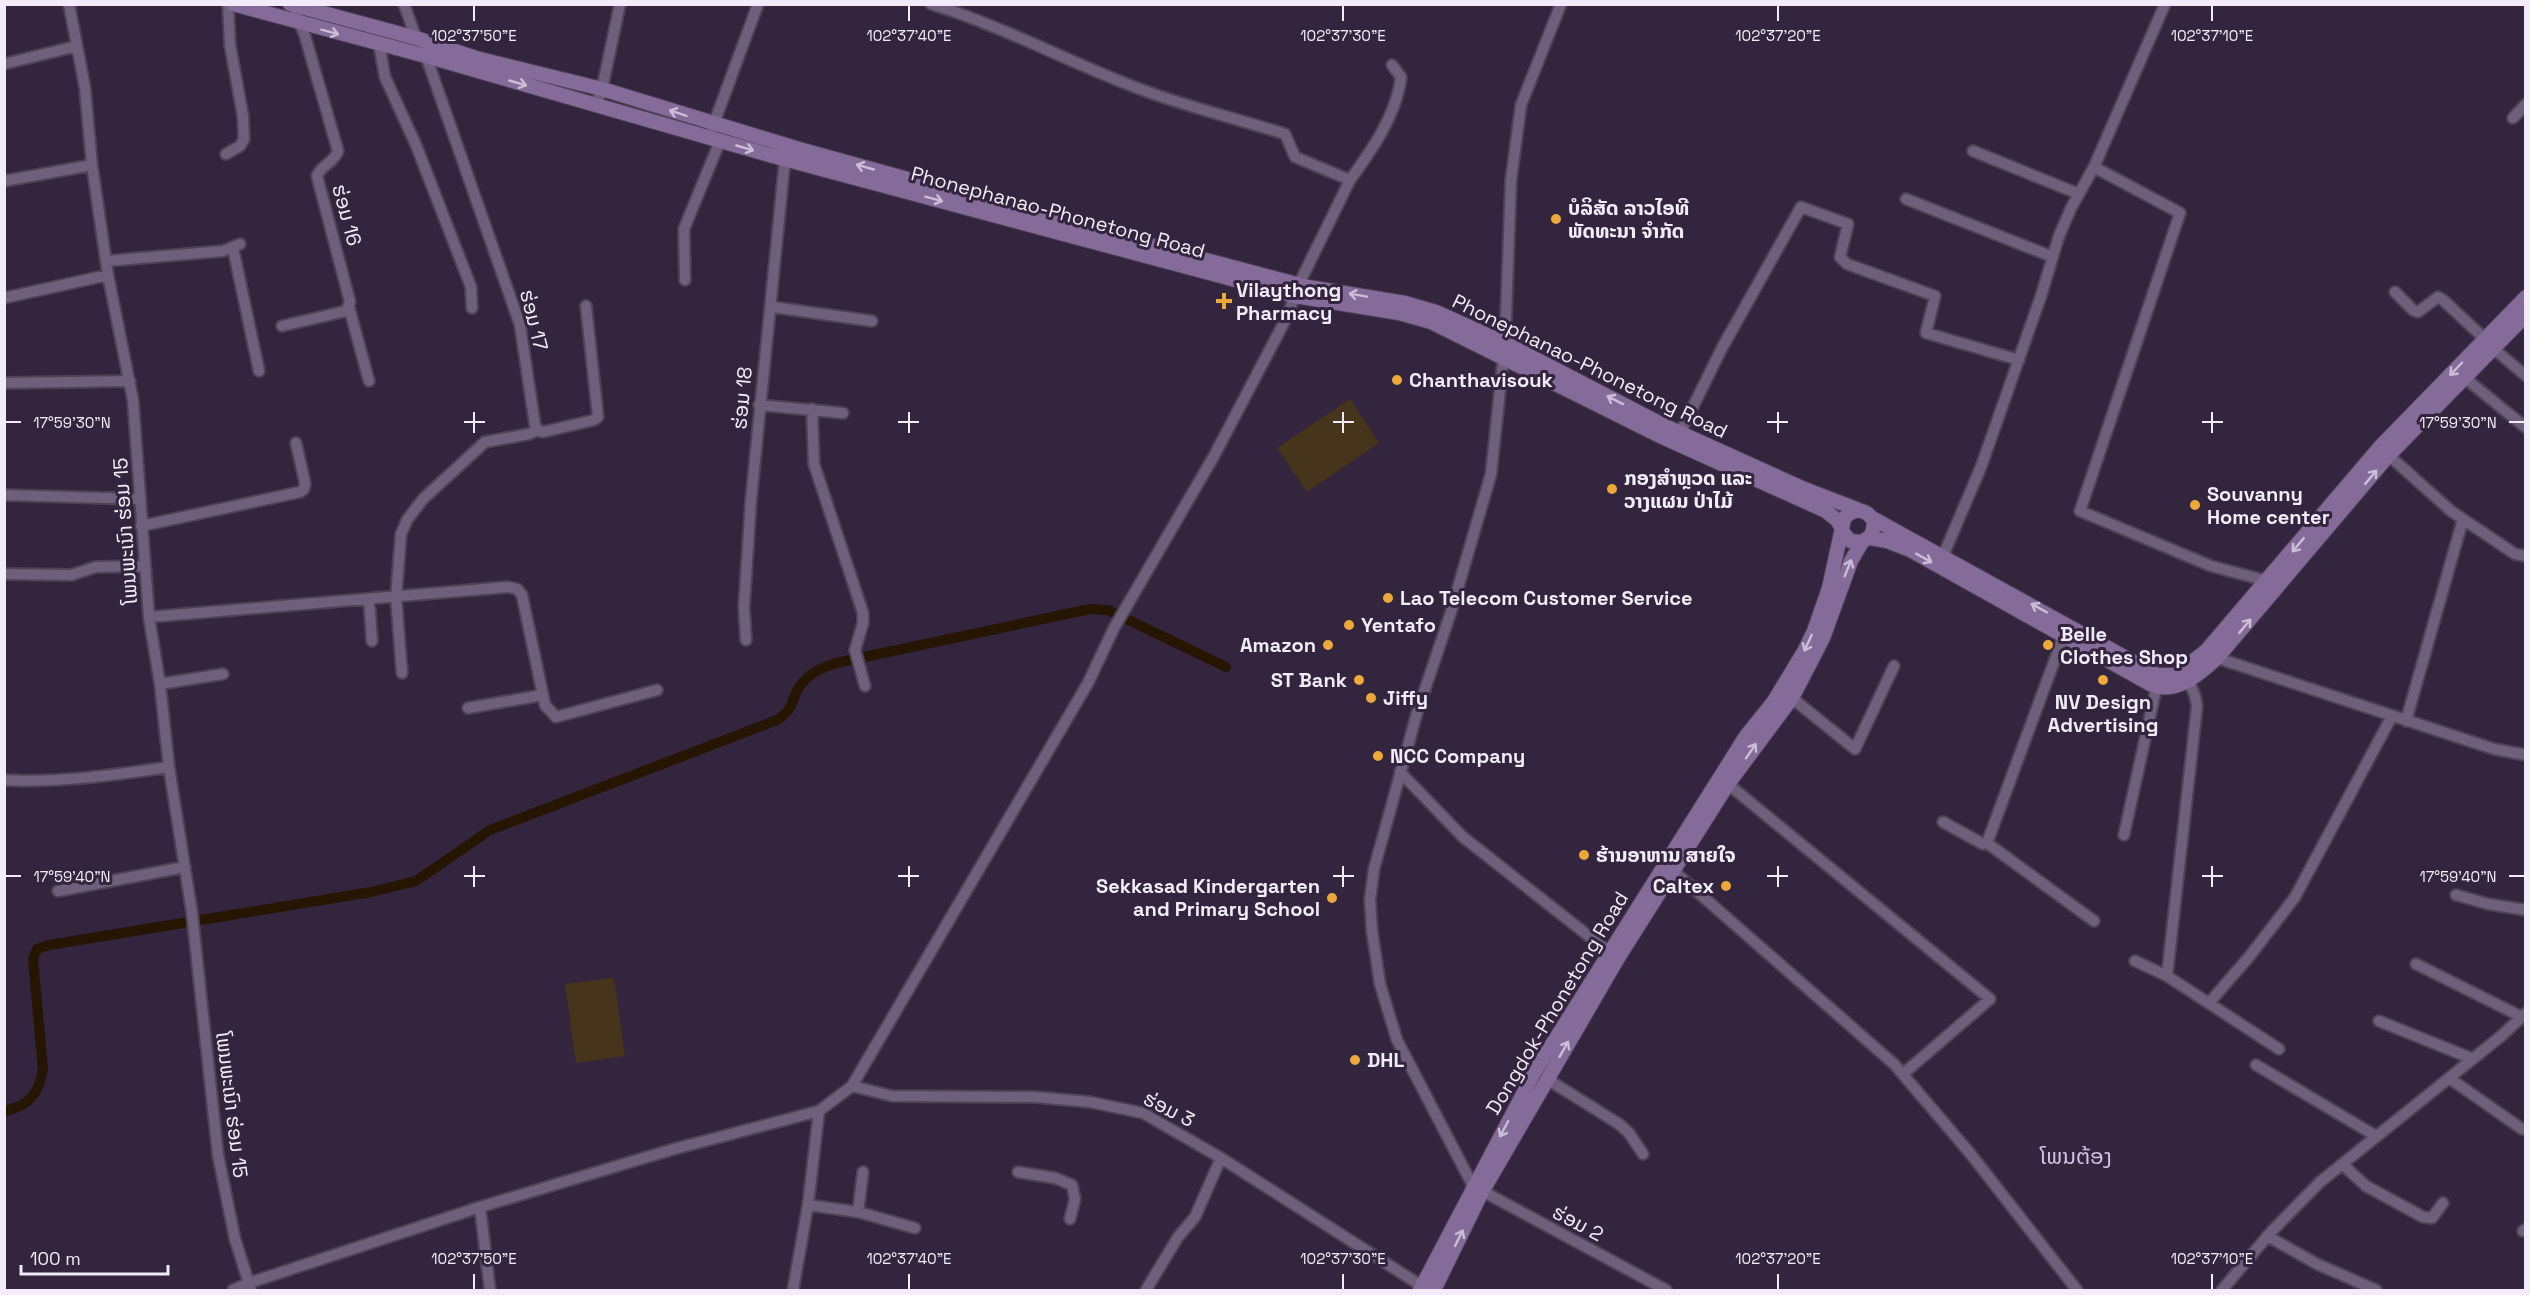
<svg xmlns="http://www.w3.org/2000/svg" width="2530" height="1295" font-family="'Space Grotesk','Noto Sans Lao',sans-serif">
<rect width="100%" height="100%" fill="#32253d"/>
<path fill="#47351b" d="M1350 399 1379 443 1307 492 1277 448Z
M614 978 625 1056 576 1063 565 984Z"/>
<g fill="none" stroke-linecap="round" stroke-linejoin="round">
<path stroke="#261500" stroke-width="10" d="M4 1111C30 1106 39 1093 43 1069L33 959 37 949 49 945 371 892 416 881 490 830 777 720C796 708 789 701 800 686 809 673 822 668 836 663L1090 609 1108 610 1226 667"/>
<defs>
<path id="minor" d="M69 4 85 88 92 165 108 275 133 400 149 617 160 684 169 767 192 913 218 1155 235 1239 251 1290
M404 4 416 38
M1561 4 1521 105 1511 180 1505 343 1491 474 1451 612 1417 713 1374 869 1370 900 1372 931 1380 984 1397 1040 1473 1186 1666 1290
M379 44 385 77 416 145 471 287 472 308
M426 56 520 325 535 425 538 430 543 432 594 420 598 417 586 306
M4 64 77 46
M596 105 602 89 620 4
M2513 118 2526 104
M709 137 758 4
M1973 151 2079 194
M226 154 240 146 244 139 243 116 230 45 228 4
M2094 167 2180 213 2080 511 2211 566 2267 581
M1350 180C1372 150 1397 114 1401 77L1392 65
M4 181 92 165
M1906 199 2053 257
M233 248 259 371
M106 261 223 251 240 244
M685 280 684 229 720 141
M2395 292 2413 310 2418 312 2438 297 2443 300 2485 339
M4 298 108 275
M349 307 369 381
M772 307 872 321
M282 326 346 311 350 302 317 176C321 165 334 163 338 151L305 36 293 5
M2494 349 2526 376
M2465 378 2525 427
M4 383 130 381
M759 405 843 413
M812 409 814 464 863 613V623L855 650 865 686
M1680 433 1722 348 1801 207 1848 224 1840 257 1847 264 1935 296 1926 333 2019 360
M2385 452 2451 511 2515 554 2526 556
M4 495 140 499
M141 526 300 492 304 489 305 483 296 443
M1943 556 1981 467 2041 296 2059 236 2071 208 2094 167 2165 4
M4 574 71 575 96 567 144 566
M369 599 372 641
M149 617 508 587 517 589 522 595 545 705 556 717 657 690
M746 640 744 607 751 500 785 159
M2211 656 2494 749 2526 755
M402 673 396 597 401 534 407 520 423 499 485 442 529 434 538 430
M160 684 223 674
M1792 698 1855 749 1894 666
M468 708 543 695
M2406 721 2463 519
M1400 772 1463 837 1609 952
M4 780C59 783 114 775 169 767
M1723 780 1990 999 1903 1074
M1943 822 1983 844 1987 843 2094 921
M2124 835 2158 680
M1987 843 2064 635
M1669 867 1894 1064 1969 1152 2077 1290
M58 891 185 867
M2456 895 2488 904 2526 910
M2135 961 2167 976 2279 1049
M2416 964 2522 1017
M2167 976 2197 706 2195 696 2189 681
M2209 1003 2249 957 2295 897 2392 716
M2379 1021 2473 1059
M2256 1065 2376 1136
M2449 1078 2522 1129
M1547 1079 1619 1124 1629 1133 1643 1154
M852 1086 892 1096 1035 1097 1090 1102 1143 1113 1221 1158 1428 1290
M2342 1164 2366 1186 2423 1217 2432 1218 2443 1203
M1018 1172 1055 1178 1072 1185 1075 1199 1070 1219
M808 1205 858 1212 915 1228
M480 1207 490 1290
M858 1212 863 1172
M2523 1231 2526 1229
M2267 1236 2317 1264 2376 1290
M233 1290 249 1283 480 1207 674 1149 819 1111 852 1086 1088 683 1114 628 1214 456 1287 317 1299 284 1350 180 1295 157 1285 134C1232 117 1178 105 1127 84 1061 58 999 25 931 4
M793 1290 808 1205 819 1111
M1146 1290 1178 1237 1195 1217 1221 1158
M2222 1290 2271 1232 2320 1182 2500 1037 2526 1013"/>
<path id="major" d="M233 4 426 56 773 156 1295 296 1399 313 1431 322 1660 436 1826 511 1837 520 1842 528
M290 4 416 38 476 58 602 89 799 149 1070 224 1308 287 1405 303 1436 312 1505 343 1665 426 1802 488 1859 510
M1872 518 2157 675H2175L2206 651 2380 447 2526 297
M1870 538 1887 541 1910 550 2150 684C2176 696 2199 674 2217 658L2388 456 2526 315
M1420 1290 1534 1073 1746 736 1774 701 1805 650 1814 631 1829 588 1844 519C1853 507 1867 508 1874 522L1872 535 1862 542 1850 541 1842 531
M1434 1290 1482 1192 1618 958 1728 784 1792 698 1823 638 1851 561 1862 542"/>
</defs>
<use href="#minor" stroke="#4e4257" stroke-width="14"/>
<use href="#major" stroke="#4e4257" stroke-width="16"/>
<use href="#minor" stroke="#6e5f7a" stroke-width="10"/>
<use href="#major" stroke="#846b99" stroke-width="14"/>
</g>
<defs><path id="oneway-shaft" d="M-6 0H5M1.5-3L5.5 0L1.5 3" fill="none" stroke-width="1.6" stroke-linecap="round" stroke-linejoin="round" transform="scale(1.5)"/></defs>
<g stroke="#ccbed8">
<use href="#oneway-shaft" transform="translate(330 32) rotate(15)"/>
<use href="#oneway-shaft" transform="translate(518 83) rotate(16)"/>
<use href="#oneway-shaft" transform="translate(678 113) rotate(-162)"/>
<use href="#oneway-shaft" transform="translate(745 148) rotate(16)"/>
<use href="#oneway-shaft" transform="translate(865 167) rotate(-164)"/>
<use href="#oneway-shaft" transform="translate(934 199) rotate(15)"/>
<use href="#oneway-shaft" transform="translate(1358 295) rotate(-170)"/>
<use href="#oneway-shaft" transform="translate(2456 369) rotate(134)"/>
<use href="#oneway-shaft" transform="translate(1615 400) rotate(-153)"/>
<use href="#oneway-shaft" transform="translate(2371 477) rotate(-50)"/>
<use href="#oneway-shaft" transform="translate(2298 545) rotate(130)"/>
<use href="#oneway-shaft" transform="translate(1924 558) rotate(29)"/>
<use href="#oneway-shaft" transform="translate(1848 568) rotate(-68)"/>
<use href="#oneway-shaft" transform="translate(2039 608) rotate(-151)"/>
<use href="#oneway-shaft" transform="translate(2245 626) rotate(-50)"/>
<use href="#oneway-shaft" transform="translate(1808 643) rotate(115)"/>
<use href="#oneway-shaft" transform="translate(1751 751) rotate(-55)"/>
<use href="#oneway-shaft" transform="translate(1564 1049) rotate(-60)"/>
<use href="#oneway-shaft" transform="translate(1504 1129) rotate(118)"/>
<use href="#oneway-shaft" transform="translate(1459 1238) rotate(-64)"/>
</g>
<path fill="none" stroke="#f3eafa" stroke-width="2" d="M474 6V21M909 6V21M1343 6V21M1778 6V21M2212 6V21M474 412V433M909 412V433M1343 412V433M1778 412V433M2212 412V433M6 422H21M464 422H485M898 422H919M1333 422H1354M1767 422H1788M2202 422H2223M2509 422H2524M474 866V887M909 866V887M1343 866V887M1778 866V887M2212 866V887M6 876H21M464 876H485M898 876H919M1333 876H1354M1767 876H1788M2202 876H2223M2509 876H2524M474 1274V1289M909 1274V1289M1343 1274V1289M1778 1274V1289M2212 1274V1289"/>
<g fill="#eca93a" stroke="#32253d" stroke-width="2">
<circle cx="1556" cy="219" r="6"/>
<path d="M1221 292h6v6h6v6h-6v6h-6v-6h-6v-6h6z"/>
<circle cx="1397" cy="380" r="6"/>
<circle cx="1612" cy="489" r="6"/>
<circle cx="2195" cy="505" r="6"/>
<circle cx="1388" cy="598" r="6"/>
<circle cx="1349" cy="625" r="6"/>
<circle cx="1328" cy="645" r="6"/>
<circle cx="2048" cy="645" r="6"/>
<circle cx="1359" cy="680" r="6"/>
<circle cx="2103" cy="680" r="6"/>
<circle cx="1371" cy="698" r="6"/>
<circle cx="1378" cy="756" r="6"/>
<circle cx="1584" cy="855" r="6"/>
<circle cx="1726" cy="886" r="6"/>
<circle cx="1332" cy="898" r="6"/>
<circle cx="1355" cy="1060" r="6"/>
</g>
<g text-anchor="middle" stroke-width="6" stroke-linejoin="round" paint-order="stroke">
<g font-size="20" font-weight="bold" fill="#f3eafa" stroke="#32253d" text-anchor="start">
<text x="1568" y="215">ບໍລິສັດ ລາວໄອທີ<tspan x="1568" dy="23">ພັດທະນາ ຈຳກັດ</tspan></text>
<text x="1236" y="297">Vilaythong<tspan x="1236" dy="23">Pharmacy</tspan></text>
<text x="1409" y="387">Chanthavisouk</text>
<text x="1624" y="485">ກອງສໍາຫຼວດ ແລະ<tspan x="1624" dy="23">ວາງແຜນ ປ່າໄມ້</tspan></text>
<text x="2207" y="501">Souvanny<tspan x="2207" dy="23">Home center</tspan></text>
<text x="1400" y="605">Lao Telecom Customer Service</text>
<text x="1361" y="632">Yentafo</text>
<text x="2060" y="641">Belle<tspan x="2060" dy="23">Clothes Shop</tspan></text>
<text x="1316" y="652" text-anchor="end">Amazon</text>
<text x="1347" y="687" text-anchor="end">ST Bank</text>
<text x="1383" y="705">Jiffy</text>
<text x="2103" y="709" text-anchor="middle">NV Design<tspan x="2103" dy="23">Advertising</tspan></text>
<text x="1390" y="763">NCC Company</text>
<text x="1596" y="862">ຮ້ານອາຫານ ສາຍໃຈ</text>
<text x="1320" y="893" text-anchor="end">Sekkasad Kindergarten<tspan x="1320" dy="23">and Primary School</tspan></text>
<text x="1714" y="893" text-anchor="end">Caltex</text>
<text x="1367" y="1067">DHL</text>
</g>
<g font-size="20" fill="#f3eafa" stroke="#32253d">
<text transform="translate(1058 212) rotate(15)" y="7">Phonephanao-Phonetong Road</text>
<text transform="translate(347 215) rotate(75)" y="7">ຮ່ອມ 16</text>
<text transform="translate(534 320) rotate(76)" y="7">ຮ່ອມ 17</text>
<text transform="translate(1590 366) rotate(26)" y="7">Phonephanao-Phonetong Road</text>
<text transform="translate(742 398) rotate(-85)" y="7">ຮ່ອມ 18</text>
<text transform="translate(125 531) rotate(-94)" y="7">ໂພນພະເນົາ ຮ່ອມ 15</text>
<text transform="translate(1557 1003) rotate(-59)" y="7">Dongdok-Phonetong Road</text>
<text transform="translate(232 1105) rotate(83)" y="7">ໂພນພະເນົາ ຮ່ອມ 15</text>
<text transform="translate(1169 1109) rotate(27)" y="7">ຮ່ອມ 3</text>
<text transform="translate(1578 1223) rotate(28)" y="7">ຮ່ອມ 2</text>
</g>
<g font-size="22" fill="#d3c2e1" stroke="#32253d">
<text x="2076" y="1164">ໂພນຕ້ອງ</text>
</g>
</g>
<g font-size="15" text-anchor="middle" fill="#f3eafa" stroke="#32253d" stroke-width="6" stroke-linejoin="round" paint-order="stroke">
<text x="474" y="41">102°37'50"E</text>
<text x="909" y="41">102°37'40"E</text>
<text x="1343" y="41">102°37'30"E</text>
<text x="1778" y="41">102°37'20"E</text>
<text x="2212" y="41">102°37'10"E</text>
<text x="2458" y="428">17°59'30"N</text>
<text x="72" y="428">17°59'30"N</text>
<text x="2458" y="882">17°59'40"N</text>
<text x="72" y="882">17°59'40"N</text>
<text x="474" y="1264">102°37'50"E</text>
<text x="909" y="1264">102°37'40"E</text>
<text x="1343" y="1264">102°37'30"E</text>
<text x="1778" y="1264">102°37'20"E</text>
<text x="2212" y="1264">102°37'10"E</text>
</g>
<rect width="2530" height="1295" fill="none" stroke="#f3eafa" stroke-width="12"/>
<path d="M21 1265v9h147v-9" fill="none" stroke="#f3eafa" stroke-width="3"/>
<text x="30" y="1265" font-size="18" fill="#f3eafa" stroke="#32253d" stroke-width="4.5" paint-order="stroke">100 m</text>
</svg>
